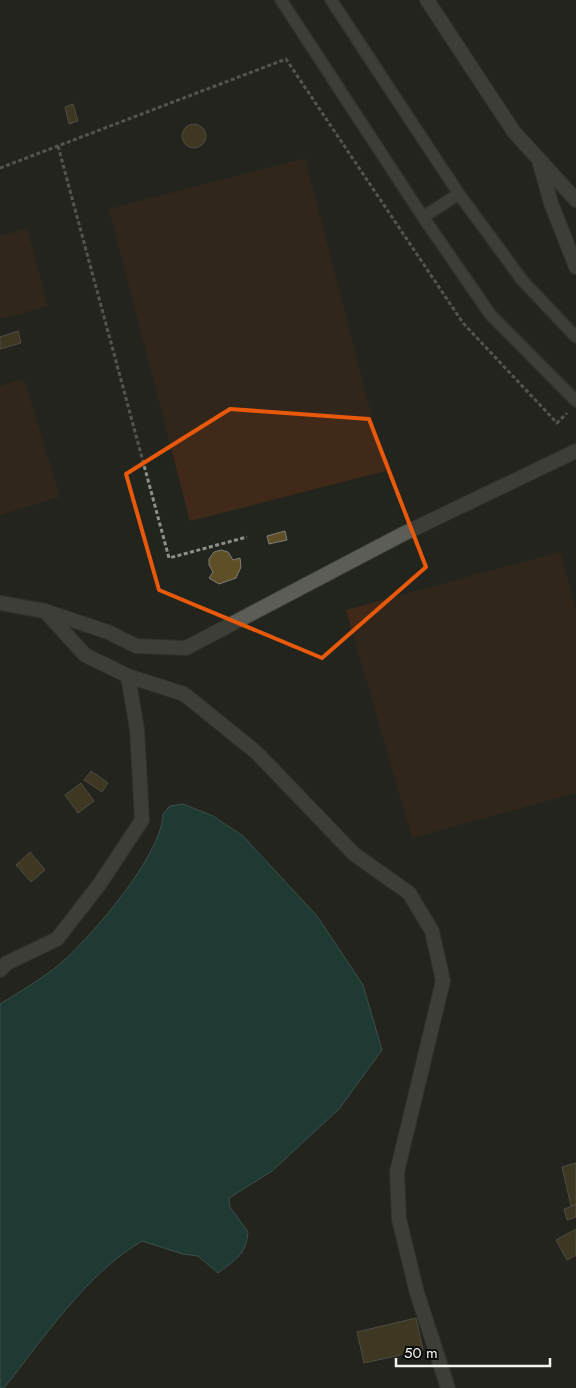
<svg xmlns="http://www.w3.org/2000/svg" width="576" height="1388" font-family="Jost,sans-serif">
<rect width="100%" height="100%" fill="#22241e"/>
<path fill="#402919" d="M305 158 386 471 190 521 109 209Z
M27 229 48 306 0 319V236Z
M24 379 60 497 0 515V386Z
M560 552 576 609V793L412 838 346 610Z"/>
<path fill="#19544c" stroke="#5a847e" d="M183 804 213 816 243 836 317 916 363 985 382 1050 339 1109 272 1171 229 1198 230 1207 248 1232C246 1255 235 1260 218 1273L198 1256 183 1254 142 1241C88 1272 43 1339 4 1388H0V1004C21 991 42 979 61 963 92 936 162 855 163 814L170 806Z"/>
<path fill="#5f4f27" stroke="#807d77" d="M73 104 78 121 69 124 65 107Z
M182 136a12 12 0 1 1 24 0a12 12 0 1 1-24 0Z
M18 331 21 343 0 349V337Z
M285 531 287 540 269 544 267 536Z
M221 550 228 552 233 560 240 558 241 567 236 578 219 584 209 578 213 572 209 565V559L214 552Z
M91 771 108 783 102 792 84 780Z
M81 783 94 801 78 813 65 795Z
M30 852 45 870 31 882 16 865Z
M576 1163V1205L571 1206 562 1167Z
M576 1205V1217L567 1220 564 1209Z
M576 1229V1255L567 1260 556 1240Z
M416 1318 423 1350 364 1363 357 1332Z"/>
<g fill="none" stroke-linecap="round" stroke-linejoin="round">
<defs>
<path id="service" d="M281 0 423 217 490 314 576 401
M331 0 459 194 522 280 576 337
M423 217 459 194"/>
<path id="minor" d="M427 0 514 132 576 200
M540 164 551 203 576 267
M0 603 45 611 108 632 136 646 186 648 401 535 576 451
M45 611 85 655 128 676 184 694 256 752 354 854 409 893 432 931 443 981 397 1172 399 1219 417 1293 448 1388
M0 970 7 963 57 939 99 885 142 820 137 729 128 676"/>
</defs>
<use href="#service" stroke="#3f403b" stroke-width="14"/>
<use href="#minor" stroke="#3f403b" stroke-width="16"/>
<path stroke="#8d8f8a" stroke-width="3" stroke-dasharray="4 2.5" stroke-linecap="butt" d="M58 146 169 558 247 537
M0 168 286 59 463 323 557 423 567 413"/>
<use href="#service" stroke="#5c5d57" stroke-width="11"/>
<use href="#minor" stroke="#5c5d57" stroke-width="14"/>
</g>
<path d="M0 0H576V1388H0ZM230 409 369 419 426 567 322 658 159 590 126 474Z" fill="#22241e" fill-opacity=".55" fill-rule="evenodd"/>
<path fill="none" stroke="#e8590c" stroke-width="4" stroke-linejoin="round" d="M230 409 369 419 426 567 322 658 159 590 126 474Z"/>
<path d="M396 1358v8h154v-8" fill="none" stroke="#f3f4f1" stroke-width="2.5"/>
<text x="404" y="1358" font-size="15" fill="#f3f4f1" stroke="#0c0d0a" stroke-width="4" paint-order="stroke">50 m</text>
</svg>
